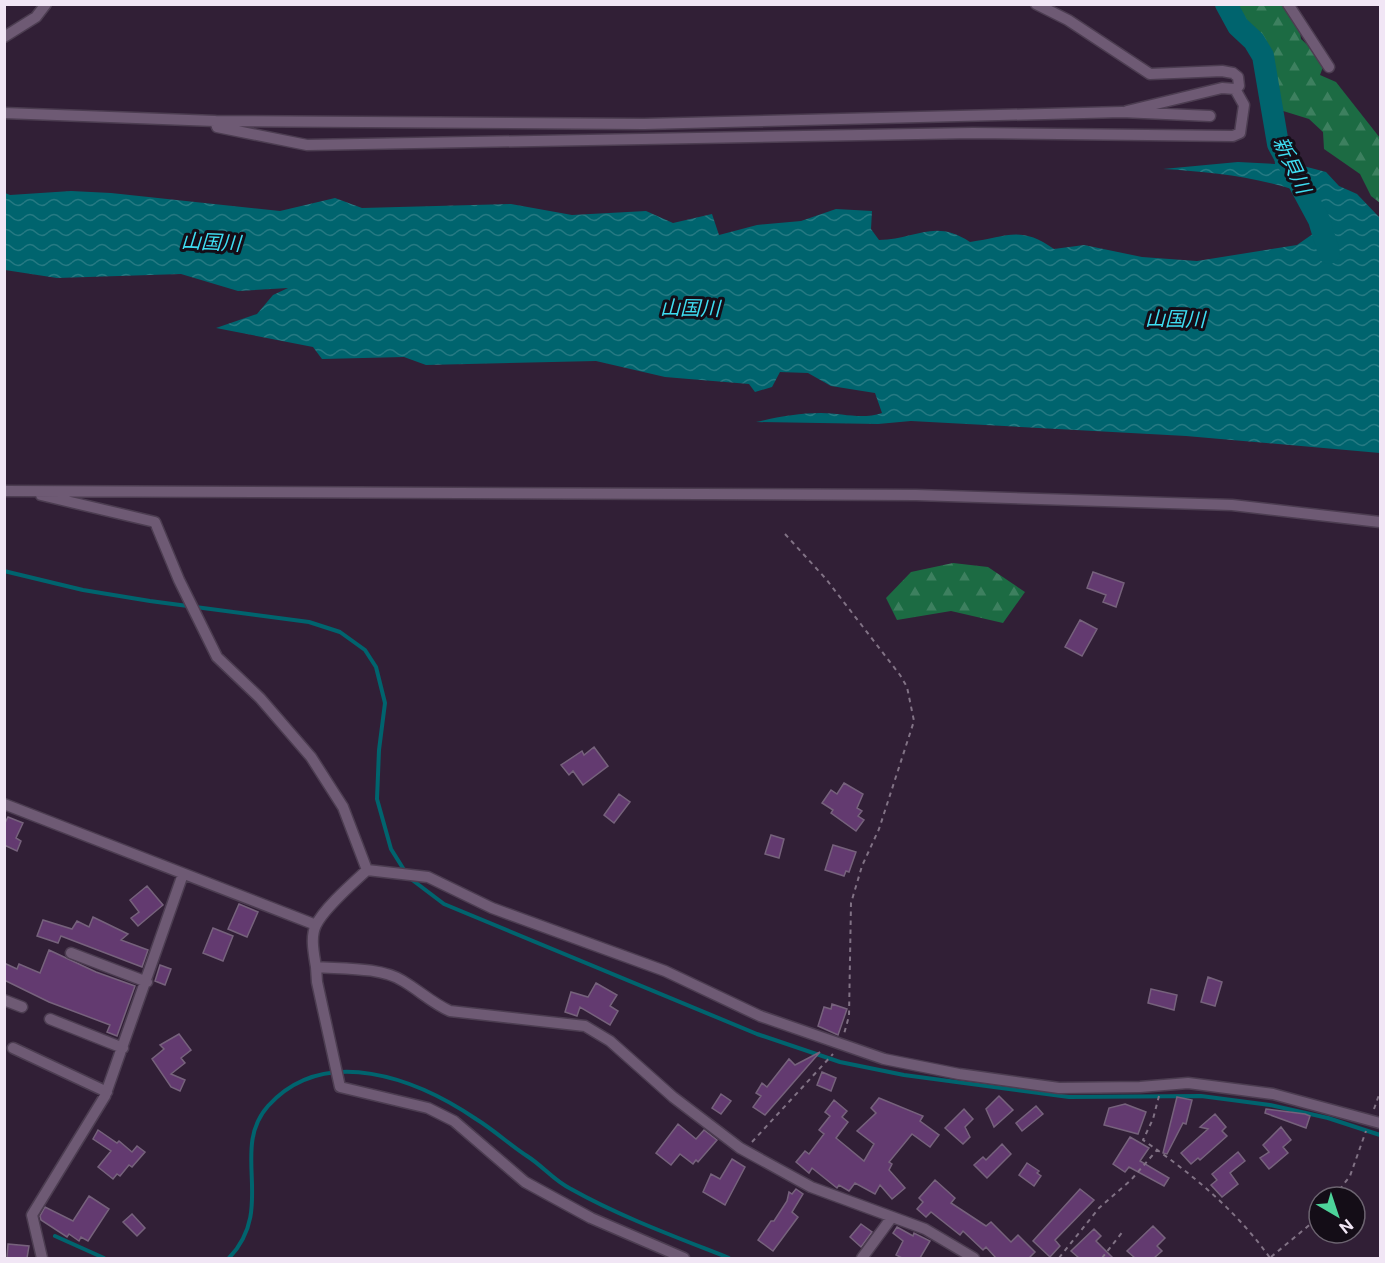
<svg xmlns="http://www.w3.org/2000/svg" width="1385" height="1263" font-family="'Public Sans','Noto Sans JP',sans-serif">
<defs>
<pattern id="forest-firs" width="22" height="20" patternUnits="userSpaceOnUse" patternTransform="scale(1.5)"><rect width="22" height="20" fill="#1c6b43"/><path d="M5 1l3.5 6h-7zM16 11l3.5 6h-7z" fill="#3d805f"/></pattern>
<pattern id="water-waves" width="16" height="10" patternUnits="userSpaceOnUse" patternTransform="scale(1.5)"><rect width="16" height="10" fill="#00646e"/><path d="M0 5q4-4 8 0t8 0" fill="none" stroke="#267a83"/></pattern>
</defs>
<rect width="100%" height="100%" fill="#311f36"/>
<path fill="url(#forest-firs)" d="M1233 5H1283L1298 20 1301 39 1316 53 1323 67 1320 75 1336 82 1380 138V203L1371 196 1360 174 1324 149 1323 132 1309 119 1280 110 1268 94V78L1273 66C1264 43 1246 26 1233 5Z
M953 563 988 567 1025 592 1003 623 951 611 897 620 886 598 911 572Z"/>
<path fill="url(#water-waves)" d="M1279 131 1292 163 1326 172 1339 186 1357 194 1380 218V453L1186 436 911 421 878 424 756 422C778 417 799 413 821 413 843 413 861 420 882 413L875 393 831 386 808 373 780 372 772 387 755 392 749 384 665 377 596 361 426 365 404 357 322 359 313 347 216 328 257 314 273 295 288 288 238 291 181 274 57 278 5 270V193L10 195 71 191 111 193 280 211 335 198 362 208 511 204 572 215 646 211 673 223 712 214 719 235 757 225 801 221 836 209 872 211 871 229 879 240C915 240 934 218 970 242 1007 237 1020 225 1054 249L1084 245 1142 257 1197 261 1297 245 1317 231 1324 217 1297 201 1316 198C1268 178 1215 172 1163 169L1238 162 1275 164 1272 132Z"/>
<g fill="none" stroke-linecap="round" stroke-linejoin="round">
<path stroke="#00646e" stroke-width="4" d="M4 571 83 590 150 601 309 622 340 632 365 650 376 667 385 703 379 750 377 799 391 849 406 873
M411 879 444 904 757 1034 840 1062 904 1075 1069 1097 1201 1096 1270 1105 1328 1118 1380 1135
M55 1236 104 1258
M229 1258C277 1208 229 1150 268 1106 325 1043 417 1079 476 1119 494 1130 510 1145 527 1156 543 1166 554 1181 571 1189 621 1217 676 1237 729 1258"/>
<path stroke="#00646e" stroke-width="22" d="M1226 4 1238 26 1254 41 1263 56 1278 144 1319 220 1329 253"/>
</g>
<path fill="#633a70" stroke="#76627c" stroke-width="1.5" d="M1093 572 1124 583 1116 607 1103 602 1106 595 1087 588Z
M1080 620 1097 629 1082 656 1065 647Z
M594 747 608 766 583 785 573 771 569 775 561 765 582 751 584 755Z
M844 783 863 794 857 808 862 811 858 816 864 820 856 831 831 813 833 810 822 803 831 790 837 794Z
M619 794 630 802 614 823 604 815Z
M8 817 23 823 16 838 21 841 17 851 4 845V825Z
M771 835 784 839 779 858 765 854Z
M833 845 856 852 849 872 846 871 844 876 825 870Z
M147 886 163 905 138 926 131 918 139 912 130 900Z
M239 904 258 912 247 937 228 929Z
M93 917 128 934 121 940 148 950 142 967 61 936 58 943 37 936 43 920 72 929 77 921 89 927Z
M213 928 233 936 223 961 203 953Z
M49 950 96 972 135 986 117 1036 107 1032 110 1025 49 1002 4 980V963L17 969 19 964 40 973Z
M160 965 171 969 165 985 155 981Z
M1208 977 1222 982 1215 1006 1201 1002Z
M596 983 617 995 610 1006 618 1011 610 1025 580 1007 577 1016 565 1012 571 992 588 997Z
M1151 989 1177 995 1174 1010 1148 1003Z
M832 1004 847 1009 838 1035 818 1026 824 1007 831 1009Z
M179 1034 191 1050 181 1058 185 1063 171 1074 185 1080 180 1091 171 1087 152 1059 164 1049 160 1045Z
M820 1052 765 1115 753 1107 761 1096 756 1093 762 1083 767 1087 789 1059 795 1065Z
M822 1072 836 1078 831 1091 817 1085Z
M721 1094 731 1101 721 1114 712 1108Z
M999 1096 1013 1110 994 1127 986 1109Z
M1177 1097 1192 1100 1186 1124 1183 1123 1167 1154 1163 1153Z
M879 1098 923 1116 920 1121 939 1135 930 1147 912 1134 889 1162 892 1164 889 1170 905 1188 892 1199 880 1185 875 1194 855 1183 849 1191 839 1185 837 1188 812 1168 809 1173 796 1162 805 1151 809 1154 824 1134 819 1130 830 1116 825 1112 834 1100 847 1111 842 1117 848 1122 836 1138 864 1161 874 1144 857 1131 876 1113 871 1108Z
M1125 1104 1146 1112 1138 1134 1104 1125 1109 1108Z
M1036 1106 1043 1114 1022 1131 1016 1123Z
M964 1109 973 1119 965 1127 970 1137 963 1144 945 1128Z
M1266 1109 1305 1114 1310 1116 1306 1128 1265 1113Z
M1215 1114 1226 1127 1222 1131 1227 1136 1200 1160 1198 1158 1191 1164 1181 1153 1208 1129 1200 1127Z
M678 1124 696 1139 704 1130 717 1140 698 1162 696 1160 693 1164 680 1154 671 1165 656 1153Z
M1281 1127 1291 1140 1283 1147 1288 1153 1269 1169 1260 1158 1269 1152 1263 1145Z
M98 1130 117 1143 119 1141 132 1152 137 1146 145 1152 132 1167 129 1165 120 1176 117 1174 113 1179 98 1167 111 1151 93 1139Z
M1130 1137 1149 1148 1140 1161 1169 1178 1164 1186 1129 1167 1125 1172 1113 1164Z
M1002 1144 1011 1154 987 1178 974 1165 983 1157 986 1160Z
M1238 1152 1245 1161 1230 1173 1238 1184 1222 1197 1211 1185 1217 1180 1212 1174Z
M732 1159 745 1167 725 1205 703 1192 711 1174 720 1179Z
M1027 1163 1039 1171 1037 1173 1041 1176 1034 1186 1019 1175Z
M935 1180 955 1198 951 1203 986 1226 991 1222 1011 1242 1018 1235 1035 1252 1029 1258H996L986 1247 983 1250 963 1231 960 1235 931 1212 926 1217 917 1209 923 1202 919 1198Z
M796 1189 803 1194 792 1212 798 1217 773 1251 758 1240 771 1221H774L787 1201 789 1192 792 1194Z
M1080 1189 1094 1200 1055 1240 1060 1246 1050 1257 1033 1241Z
M89 1196 109 1209 88 1241 81 1237 79 1241 69 1234 67 1237 41 1220 40 1216 45 1207 73 1221Z
M132 1214 145 1228 137 1236 123 1222Z
M861 1224 872 1232 861 1247 850 1237Z
M1153 1226 1165 1238 1157 1246 1162 1251 1154 1258H1135L1127 1251Z
M897 1227 913 1236 914 1233 930 1241 920 1258H902L896 1255 903 1241 893 1233Z
M1094 1229 1101 1236 1096 1241 1113 1258H1079L1071 1251Z
M8 1244 29 1246 27 1258H7Z"/>
<g fill="none" stroke-linecap="round" stroke-linejoin="round">
<defs>
<path id="minor" d="M1288 4 1329 67
M4 37 36 17 46 4
M1127 111 1222 88 1235 89
M4 113 215 121 217 127 307 145 973 133 1233 136 1240 133 1244 105 1235 89 1239 86 1238 77 1233 73 1222 71 1150 74 1068 20 1036 4
M215 121 644 124 1122 112 1210 116
M4 491 916 495 1232 505 1380 522
M41 495 155 522 179 580 217 657 260 698 311 757 343 807 367 870
M4 804 316 925
M71 953 147 982
M316 967 317 982 340 1087 428 1108 454 1121 525 1182 591 1218 684 1258
M4 1000 22 1007
M50 1019 123 1048
M13 1048 107 1092
M42 1258 32 1215 105 1096 183 874
M862 1258 892 1217
M974 1258 925 1229 811 1187 740 1148 673 1097 610 1041 585 1026 450 1011C432 1003 420 991 403 981 381 967 343 969 316 967 314 954 310 937 316 925 324 908 353 883 367 870L428 877 492 908 665 971 760 1016 884 1059 959 1074 1059 1088 1140 1087 1188 1083 1273 1094 1380 1123"/>
</defs>
<use href="#minor" stroke="#4c3d51" stroke-width="13"/>
<path stroke="#817285" stroke-width="2" stroke-dasharray="4.5 4.5" stroke-linecap="butt" d="M785 534 826 579 900 675 907 687 914 721 879 829 862 866 851 903 849 1016 844 1034
M1159 1096 1153 1119 1143 1140C1191 1173 1236 1210 1270 1258
M1374 1109 1380 1092
M752 1142 833 1054
M1334 1197 1350 1176 1366 1131
M1271 1257 1319 1217
M1059 1258 1099 1208 1131 1180 1157 1150
M1102 1258 1124 1230"/>
<use href="#minor" stroke="#6e5a74" stroke-width="10"/>
</g>
<g text-anchor="middle" stroke-width="6" stroke-linejoin="round" paint-order="stroke">
<g font-size="20" font-style="italic" fill="#3edef2" stroke="#140d17">
<text transform="translate(1292 165) rotate(65)" y="7">新貝川</text>
<text transform="translate(211 242) rotate(3)" y="7">山国川</text>
<text transform="translate(690 308) rotate(1)" y="7">山国川</text>
<text transform="translate(1175 319) rotate(1)" y="7">山国川</text>
</g>
</g>
<rect width="1385" height="1263" fill="none" stroke="#f1e6f5" stroke-width="12"/>
<g transform="translate(1337 1215) rotate(141)"><circle r="28" fill="#140d17" stroke="#6c6470" stroke-width="1.5"/>
<path d="M0-4.5L10 22L0 15L-10 22Z" fill="#4dd39a"/>
<text y="-9" font-size="16" font-weight="bold" text-anchor="middle" fill="#f1e6f5">N</text>
</g>
</svg>
